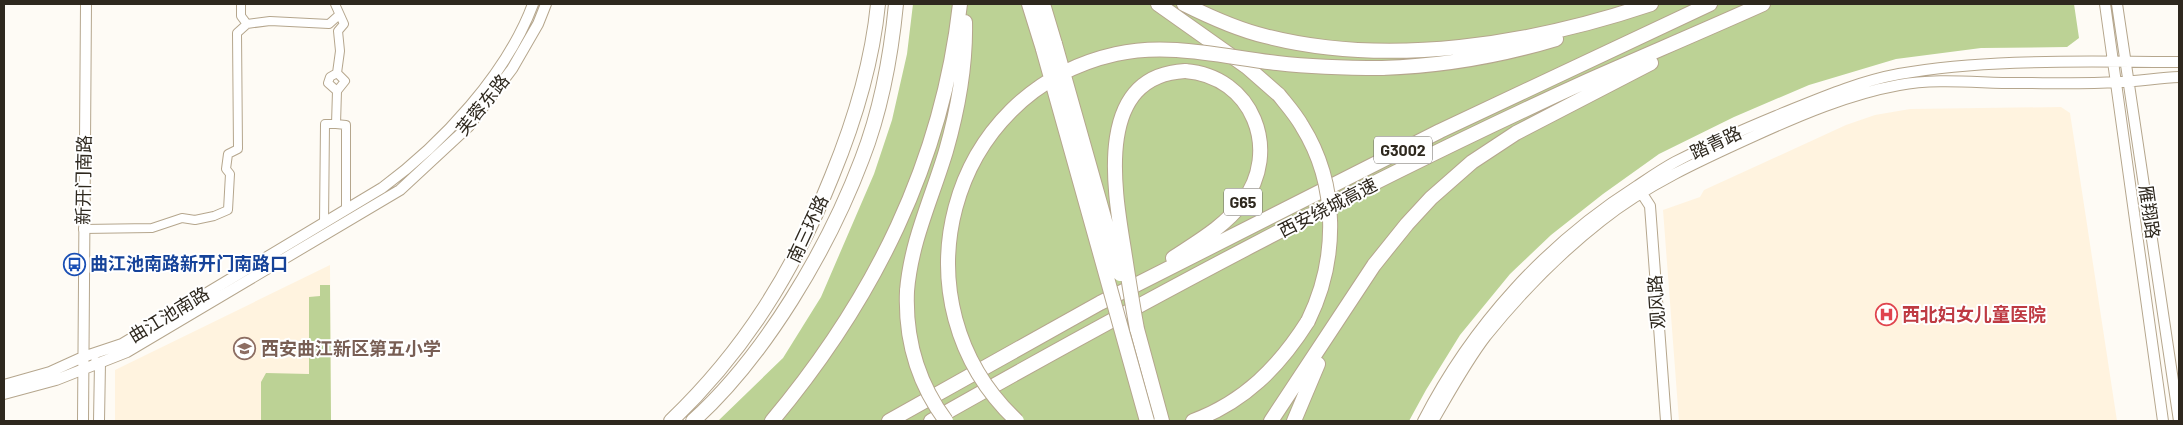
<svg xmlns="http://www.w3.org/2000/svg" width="2183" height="425" font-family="Barlow,'Noto Sans SC',sans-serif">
<rect width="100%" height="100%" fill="#fefbf5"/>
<path fill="#fff3df" d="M2061 107 2070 113 2117 421H1679L1663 210 1700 197 1704 190 1846 125 1875 115 1910 109Z
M330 265 331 421H115V370Z"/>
<path fill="#bcd295" d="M913 4H2074L2079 38 2067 47 1981 48 1896 59 1809 85 1734 117 1659 154 1603 194 1551 235 1510 274 1460 335 1426 390 1409 421H718L783 358 821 297 874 174 892 120 907 54Z
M320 285H330L331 421H261V382L266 373 309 374V297L320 296Z"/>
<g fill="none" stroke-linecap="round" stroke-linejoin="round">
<defs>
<path id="street" d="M241 4V16L247 24 270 21 329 24 339 15
M335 4 344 24 338 31 340 51 337 73 345 81 337 91 336 124 346 125V209
M337 91 328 83 330 77 337 73
M324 223 325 124H336
M83 229 152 228 182 218 195 220 214 216 228 210 230 174 226 169 228 154 238 149 237 33 247 24"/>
<path id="secondary" d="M2105 4 2163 421
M2117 4 2179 421
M1639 189 1650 206 1666 421
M96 362 100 363 99 421
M4 385 50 372 83 357 122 344 382 188C442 144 507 74 533 4
M4 394 56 380 127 352 400 190 469 126 512 69 538 24 546 4
M83 421 86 4
M1423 421C1472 325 1546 244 1637 186 1649 178 1662 169 1675 162 1708 145 1742 130 1776 116 1816 100 1856 82 1899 74 1990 58 2086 62 2179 62
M1433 421C1450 392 1466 362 1486 336 1520 294 1559 254 1601 221 1646 185 1701 160 1754 136 1800 115 1849 94 1899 85 1937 78 1978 83 2017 83 2051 83 2085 84 2118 82 2139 81 2159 78 2179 77"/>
<path id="highway" d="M1029 4 1043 49
M1043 4 1055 44
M1158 4 1247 67 1279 95
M1184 4C1210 17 1236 29 1265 36 1389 68 1532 44 1651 4
M1382 68C1441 66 1500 56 1556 39
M1173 258C1197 242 1225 226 1242 203 1282 151 1253 76 1185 71
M907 291C911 241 932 198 946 151 958 109 966 65 965 22
M1137 329 1162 421
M671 421C745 350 794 271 832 176 855 120 872 64 878 4
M693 421C765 356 828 249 862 159 881 110 891 56 896 4
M772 421C874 299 942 163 960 4
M889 421 1100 303 1440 131 1710 4
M931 421C1145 300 1363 183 1587 81 1646 55 1705 30 1763 4
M1193 421C1244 402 1279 367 1308 321
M1271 421 1374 265 1407 224 1431 198 1472 162 1516 133 1651 63
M1294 421 1318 364"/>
</defs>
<use href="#street" stroke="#b5a68d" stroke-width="10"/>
<use href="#secondary" stroke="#b5a68d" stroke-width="12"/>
<use href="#highway" stroke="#b5a68d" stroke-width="16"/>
<use href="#street" stroke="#fff" stroke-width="8"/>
<use href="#secondary" stroke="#fff" stroke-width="10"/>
<use href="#highway" stroke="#fff" stroke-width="14"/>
<defs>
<path id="highway-bridge" d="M1055 44 1120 274
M1043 49 1147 421
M1279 95C1287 105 1296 115 1302 126 1339 185 1338 260 1308 321
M907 291C905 338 918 383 946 421
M1137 329C1132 303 1128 276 1124 250 1114 189 1094 76 1185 71
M1017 421C891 303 946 92 1116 54 1169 42 1224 57 1277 63 1312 67 1347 68 1382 68"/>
</defs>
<use href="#highway-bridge" stroke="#b5a68d" stroke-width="16" stroke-linecap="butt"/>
<use href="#highway-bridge" stroke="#fff" stroke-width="14"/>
</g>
<defs>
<symbol id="bus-ring" viewBox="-11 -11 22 22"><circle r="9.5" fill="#fff" stroke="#1a4fb4" stroke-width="1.5"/><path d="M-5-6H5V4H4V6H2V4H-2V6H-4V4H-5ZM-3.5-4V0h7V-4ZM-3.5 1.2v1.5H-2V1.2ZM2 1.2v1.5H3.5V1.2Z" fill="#1a4fb4"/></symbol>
<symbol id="hospital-ring" viewBox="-11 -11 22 22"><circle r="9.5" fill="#fff" stroke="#e0444e" stroke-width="1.5"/><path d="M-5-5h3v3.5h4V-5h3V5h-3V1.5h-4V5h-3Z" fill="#e0444e"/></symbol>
<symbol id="school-ring" viewBox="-11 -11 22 22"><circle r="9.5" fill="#fff" stroke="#8d6e63" stroke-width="1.5"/><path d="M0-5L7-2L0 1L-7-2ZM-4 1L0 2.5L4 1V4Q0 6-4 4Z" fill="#8d6e63"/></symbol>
</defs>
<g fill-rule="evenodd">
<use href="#bus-ring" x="62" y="252" width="25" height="25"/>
<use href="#hospital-ring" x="1874" y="302" width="25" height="25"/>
<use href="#school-ring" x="232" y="336" width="25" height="25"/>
</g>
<g text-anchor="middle" stroke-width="4" stroke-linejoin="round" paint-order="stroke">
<g fill="#fff" stroke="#6d6862" stroke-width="1">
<rect x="1374" y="136.5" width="58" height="27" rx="4"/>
<rect x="1224" y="188.5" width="38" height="27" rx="4"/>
</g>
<g font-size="16" font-weight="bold" fill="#2e281e">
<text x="1403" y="156">G3002</text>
<text x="1243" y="208">G65</text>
</g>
<g font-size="18" fill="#2e281e" stroke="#fff">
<text transform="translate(483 105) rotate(-51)" y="6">芙蓉东路</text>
<text transform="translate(1716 143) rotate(-25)" y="6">踏青路</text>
<text transform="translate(84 180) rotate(-89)" y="6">新开门南路</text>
<text transform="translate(1328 208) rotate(-27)" y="6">西安绕城高速</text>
<text transform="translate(2149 212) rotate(82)" y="6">雁翔路</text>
<text transform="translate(808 229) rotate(-65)" y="6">南三环路</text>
<text transform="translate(1657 302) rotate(-94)" y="6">观风路</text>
<text transform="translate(169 315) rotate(-31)" y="6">曲江池南路</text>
</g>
<g font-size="18" font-weight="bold" fill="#164399" stroke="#fff" text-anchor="start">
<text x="90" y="270">曲江池南路新开门南路口</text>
</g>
<g font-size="18" font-weight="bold" fill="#be3a42" stroke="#fff" text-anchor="start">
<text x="1902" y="321">西北妇女儿童医院</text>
</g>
<g font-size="18" font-weight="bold" fill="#785e54" stroke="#fff" text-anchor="start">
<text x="261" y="355">西安曲江新区第五小学</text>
</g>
</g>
<rect width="2183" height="425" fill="none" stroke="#2e281e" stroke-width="10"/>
</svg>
